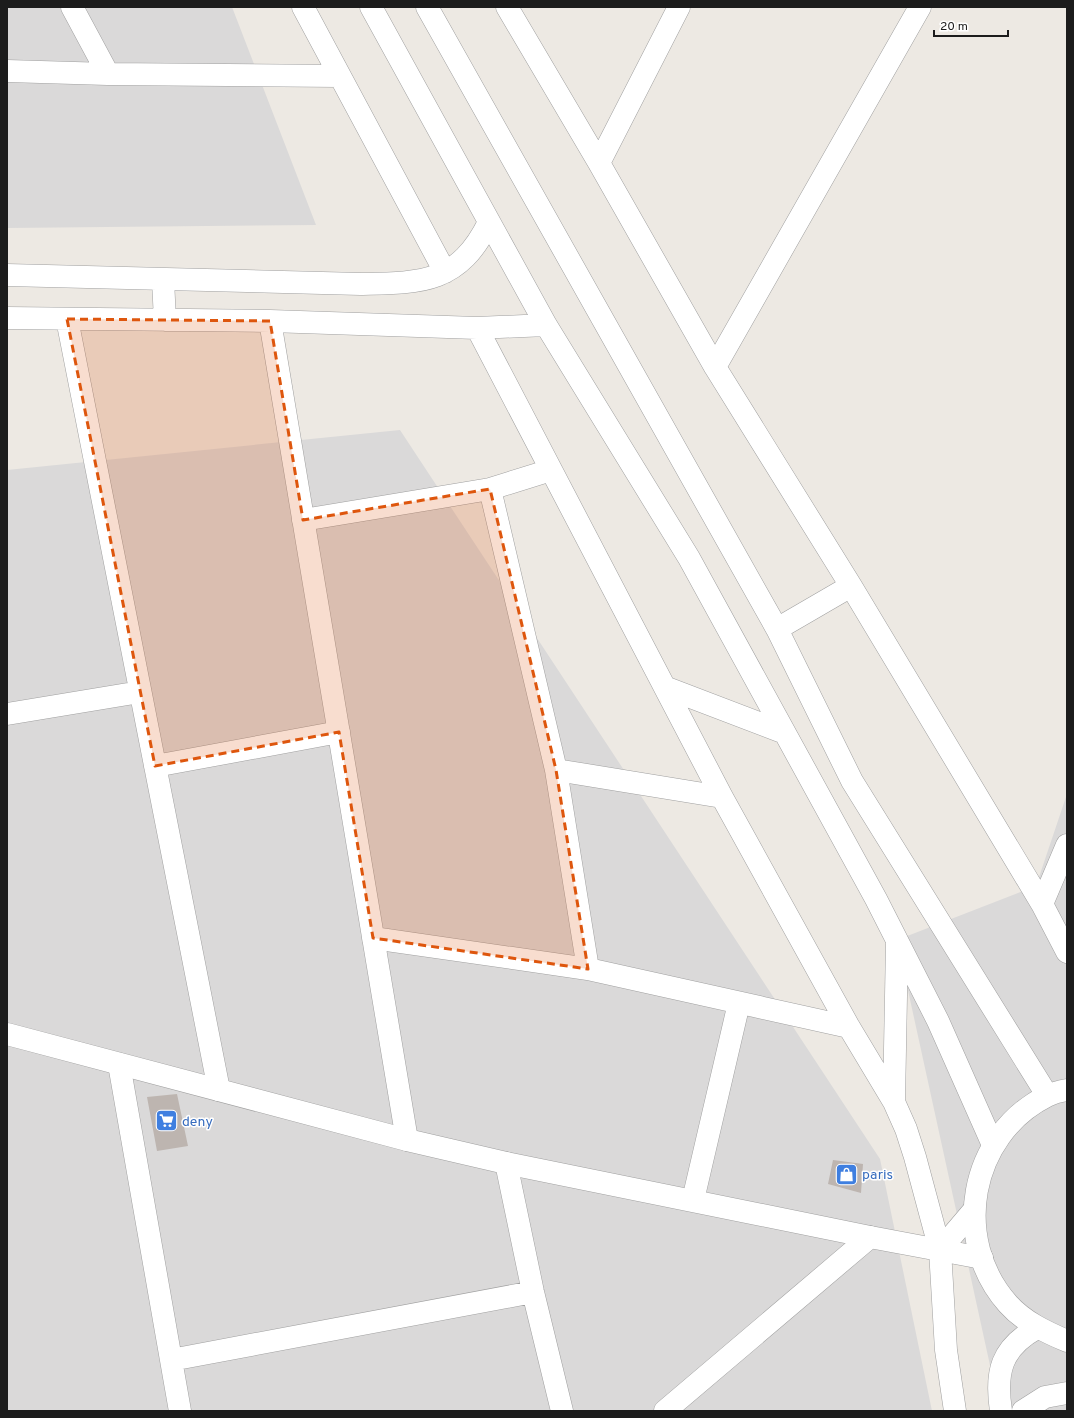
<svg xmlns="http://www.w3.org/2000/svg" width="1074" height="1418" font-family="Overpass,sans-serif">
<rect width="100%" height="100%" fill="#ede9e3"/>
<path fill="#dad9d9" d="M7 7H232L316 225 7 228Z
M400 430 880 1159 932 1411H7V470Z
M1067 794V1411H1000L897 940 1036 886Z"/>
<path fill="#bdb5b0" d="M177 1094 188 1146 157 1151 147 1097Z
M833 1160 863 1164 861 1193 828 1184Z"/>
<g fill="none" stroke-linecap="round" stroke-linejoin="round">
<defs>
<path id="minor" d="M72 7 108 74
M303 7 445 272
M371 7 546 325 689 558 876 899 938 1021 993 1145
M427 7 777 629 852 781 1047 1095
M507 7 599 163 715 367 851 586 1042 904 1067 952
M7 71 108 74 339 76
M599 163 679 7
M7 275 361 284C423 283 459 283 489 222
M163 280 165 320
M7 318 270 321 477 328 546 325
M67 319 219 1090
M270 321 407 1140
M477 328 722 797 849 1027 894 1102 906 1129 915 1157 940 1250
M715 367 920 7
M490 489 551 470
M303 520 490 489 556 770 588 969
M777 629 851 586
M667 688 785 733
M7 714 140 692
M155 766 339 732
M556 770 722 797
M1042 904 1067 845
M373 938 588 969 849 1027
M119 1064 180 1411
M1067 1090C1061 1091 1053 1093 1047 1096 969 1135 951 1240 1008 1304 1024 1322 1046 1332 1067 1341
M894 1101 897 944
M506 1163 533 1292 562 1411
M693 1200 739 1003
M171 1360 533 1292
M665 1411 870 1237"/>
<path id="tertiary" d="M7 1034 407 1140 506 1163 870 1237 982 1258
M955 1411 946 1350 940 1250 974 1210
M1001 1411C995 1372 1001 1348 1037 1328
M1023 1411 1045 1397 1067 1393"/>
</defs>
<use href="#minor" stroke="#a0a0a0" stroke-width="23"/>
<use href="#tertiary" stroke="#a0a0a0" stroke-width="23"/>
<use href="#minor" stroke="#fff" stroke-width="22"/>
<use href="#tertiary" stroke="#fff" stroke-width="22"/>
</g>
<path fill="#de560d" fill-opacity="0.2" stroke="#de560d" stroke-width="3" stroke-dasharray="8 5" stroke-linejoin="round" d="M67 319 270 321 303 520 490 489 556 770 588 969 373 938 339 732 155 766Z"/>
<defs>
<symbol id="supermarket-square" viewBox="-11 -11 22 22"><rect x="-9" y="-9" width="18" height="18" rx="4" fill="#3f7fe0" stroke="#fff"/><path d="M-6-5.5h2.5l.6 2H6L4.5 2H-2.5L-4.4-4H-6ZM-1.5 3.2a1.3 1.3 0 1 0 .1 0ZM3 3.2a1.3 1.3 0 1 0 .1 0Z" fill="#fff"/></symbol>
<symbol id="shop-square" viewBox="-11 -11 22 22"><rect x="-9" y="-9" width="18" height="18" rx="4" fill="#3f7fe0" stroke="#fff"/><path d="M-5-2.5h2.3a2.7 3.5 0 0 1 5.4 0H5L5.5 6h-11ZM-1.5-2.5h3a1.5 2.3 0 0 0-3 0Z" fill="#fff"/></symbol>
</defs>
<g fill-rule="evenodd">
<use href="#supermarket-square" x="154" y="1108" width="25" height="25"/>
<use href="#shop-square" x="834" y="1162" width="25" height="25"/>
</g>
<g text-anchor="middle" stroke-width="3" stroke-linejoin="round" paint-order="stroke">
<g font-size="14" fill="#366cbe" stroke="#fff" text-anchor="start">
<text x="182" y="1126">deny</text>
<text x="862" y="1179">paris</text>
</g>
</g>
<rect width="1074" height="1418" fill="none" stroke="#1c1c1c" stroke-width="16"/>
<path d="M934 30v6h74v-6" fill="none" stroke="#1c1c1c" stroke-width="2"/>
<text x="940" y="30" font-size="12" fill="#1c1c1c" stroke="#ffffff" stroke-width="3" paint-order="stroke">20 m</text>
</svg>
